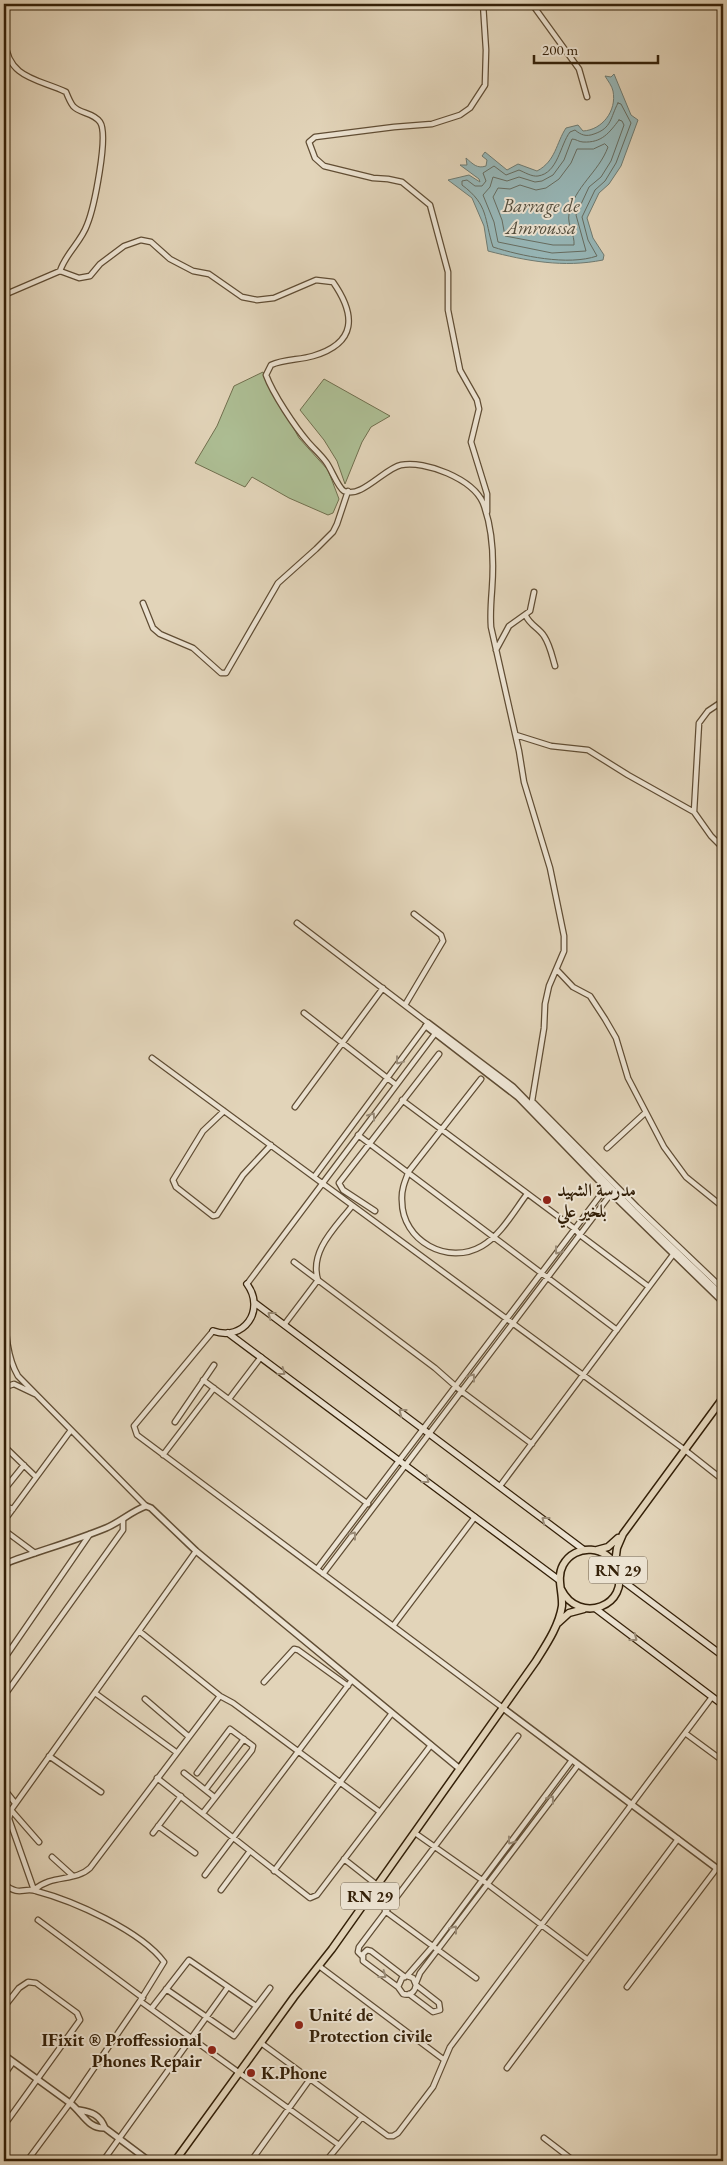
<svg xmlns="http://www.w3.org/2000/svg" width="727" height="2165" font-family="'EB Garamond',Amiri,serif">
<rect width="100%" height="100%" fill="#e2d4b9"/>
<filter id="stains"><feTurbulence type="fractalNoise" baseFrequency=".004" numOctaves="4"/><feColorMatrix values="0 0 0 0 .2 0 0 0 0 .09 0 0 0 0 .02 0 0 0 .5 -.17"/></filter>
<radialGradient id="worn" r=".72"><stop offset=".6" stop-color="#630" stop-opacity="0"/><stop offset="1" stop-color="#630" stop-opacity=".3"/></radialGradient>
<path fill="#adbe94" stroke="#706f4e" d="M263 372 299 438 328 470 339 499 333 513 328 515 289 498 252 477 245 487 195 463 217 426 234 386Z
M324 379 390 416 371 427 362 442 345 484 337 461 324 440 300 410Z"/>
<path fill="#97b7b8" stroke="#6f7b72" d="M614 74 631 115 638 120 621 166 609 184 599 193 587 218 593 238 604 255 603 260C563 268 527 261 488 251L484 226 472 198 448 180 469 175 480 182 479 179 460 165H467L466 158C473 164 477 169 486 166L487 160 482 156 485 152 507 170 518 164 537 171C556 161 556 143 566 128L578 125 583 131C602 130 617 111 613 91 612 86 608 81 605 76L611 77Z"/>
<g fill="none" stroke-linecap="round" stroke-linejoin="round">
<path stroke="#666c60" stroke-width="1" d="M618 103 621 104 631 123 616 163 605 181 595 190 582 217 588 240 597 256C568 266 521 256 493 247 484 219 489 205 462 185V181L467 180 475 186H482L486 181 483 173 494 166 506 175 519 170C524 172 532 177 538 176 558 173 560 145 570 132L575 130C581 135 586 137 594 134 612 128 610 118 618 103Z
M619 120 622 121 624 125 611 161 601 177 589 187 576 215 586 251 552 253 498 242 494 222 483 195 490 187 493 177 507 181 519 177 535 182 542 181 553 175 564 160 572 139C576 139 579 142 583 142 602 143 609 133 619 120Z
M605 144 608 147C599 172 574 187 569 214 567 225 575 235 574 245H553L505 236 502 220 493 197 498 188 510 189 520 185 536 190 546 188 559 179 571 163 577 149H593Z"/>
<defs>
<path id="minor" d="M483 4 486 50 485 85 470 108 460 115 432 124 394 127 315 137 309 142 315 158 324 166 373 178 388 179 402 182 430 205 448 272V310L460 370 477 400 479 409 471 442 487 494V512
M520 4 533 5
M532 4 579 69 587 97
M4 11C9 22 5 30 5 41 8 79 39 79 66 92 68 97 70 102 73 106 80 114 93 112 100 122 109 135 94 208 87 225 81 242 66 253 60 271
M4 295 60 271 79 278 90 276 100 264 124 246 141 240 151 242 170 259 193 271 209 274 242 297 257 300 274 298 316 280 333 282C356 315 357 343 313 356 300 360 284 359 271 365L266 375C273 394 295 427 308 442 314 449 321 455 326 462 331 468 338 488 344 491 361 499 385 468 401 465 425 460 473 479 483 503 493 529 494 561 492 589 491 602 490 614 491 627L519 751 524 782 550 868 564 936V951L549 986 545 1004 544 1028 532 1101 637 1207 723 1289
M143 603 153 628 160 634 193 648 221 673H226L278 583 316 549 333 532 337 524 348 491
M526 616C530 625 539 628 544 636 550 645 552 656 555 666
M496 650 509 626 530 611 534 592
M723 701 708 711 699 723 694 812 711 836 723 848
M516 735 551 746 588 750 628 775 694 812
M297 923 428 1023 314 1177
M557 970 573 987 590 996 605 1019 616 1038 628 1078 664 1147 686 1177 723 1207
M405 1005 443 941 441 935 414 914
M304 1013 395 1084
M152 1058 685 1450 723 1480
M481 1079 409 1171C405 1181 401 1190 402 1201 402 1241 448 1266 482 1246 501 1235 514 1211 527 1194
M402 1100 575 1229 580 1235 649 1287
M295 1107 383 988
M224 1111 203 1131 173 1180 176 1187 213 1216 217 1215 243 1175 271 1145
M358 1135 617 1330
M607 1148 645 1113
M375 1211 343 1190 339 1183 439 1054
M294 1262 435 1368 461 1391 532 1444
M247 1284 437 1031
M4 1293C6 1321 4 1352 18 1376L146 1506
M284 1325 318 1280C309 1251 336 1227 352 1206
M213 1331 134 1426 137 1435 503 1708
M203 1380 368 1504
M4 1391 8 1386 14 1384 35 1394
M229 1399 261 1357
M175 1422 214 1365
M4 1446 36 1477
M163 1455 214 1388
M500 1486 675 1252
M4 1490 24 1465
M4 1506 13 1509
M4 1521 71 1430
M4 1530 35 1553
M196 1551 11 1810 9 1819 34 1890C52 1874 75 1882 90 1868L220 1696
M317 1569 608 1185
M323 1574 613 1191
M4 1576 8 1562
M393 1626 475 1517
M139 1631 220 1696 233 1703 380 1812
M4 1659 90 1534
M264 1682 294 1649 298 1650 348 1686
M95 1693 176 1752
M4 1696 123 1530V1519
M145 1699 188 1736
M685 1733 723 1761
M49 1756 101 1792
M184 1773 213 1796 214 1799 203 1813
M197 1773 230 1729 253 1746 252 1750 214 1799
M157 1778 310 1898 317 1895 431 1745
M4 1789 15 1803
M206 1789 244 1739
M11 1810 39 1842
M158 1826 195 1853
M153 1833 181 1796
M415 1833 482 1880 588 1960
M52 1857 73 1876
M344 1859 377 1885
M274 1871 392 1713
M205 1875 352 1680
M4 1884C20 1897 23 1887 36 1891 74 1901 141 1931 164 1962L140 2001
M221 1890 250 1851
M385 1911 476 1978
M38 1920 143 1998
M362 1956 358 1952 359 1947 518 1736
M319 1966 443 2059
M407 1976 433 1946 572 1760
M416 1983 420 1973 578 1765
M398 1987 363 1961V1954L367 1950 371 1951 405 1977
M627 1987 717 1868
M166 1989 234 2036 270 1988
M409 1994 433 2012 440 2010 439 2003 416 1985 413 1978 407 1976 402 1978 398 1987 403 1994C410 1996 415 1992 416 1985
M4 2007 19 1988 28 1982 36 1983 77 2013 80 2020 8 2120
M151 2009 189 1960 256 2006
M261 2043 362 2117
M507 2068 678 1839
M4 2075 13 2062
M544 2138 574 2161
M27 2161 70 2103 140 2001 339 2145
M103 2161 228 1987
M251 2161 310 2079
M326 2161 362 2117 388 2136H393L398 2133 433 2087 450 2047 712 1697"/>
<path id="tertiary" d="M428 1023 513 1087 634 1211 723 1296
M426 1026 518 1097 611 1193 723 1302
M4 1564C38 1551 72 1542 106 1528 120 1522 132 1511 146 1506L151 1508 196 1551 460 1769
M503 1708 723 1873
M4 2055 70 2103C83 2113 88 2129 105 2128
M79 2110C92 2112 100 2115 105 2128L149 2161"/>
<path id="secondary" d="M255 1303 584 1550
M213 1331C244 1342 266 1310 247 1284
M228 1333 559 1580
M619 1578 723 1656
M596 1609 723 1705"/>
<path id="primary" d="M597 1550 608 1547 618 1538
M615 1563 617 1548 623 1534 723 1398
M558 1623 569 1613 584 1609
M175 2161 294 1997 332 1949 536 1661C546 1645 559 1626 562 1606 563 1592 556 1578 563 1565 575 1543 608 1545 617 1569 631 1605 579 1626 561 1589"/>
</defs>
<use href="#minor" stroke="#604d34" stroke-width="7"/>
<use href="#tertiary" stroke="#604d34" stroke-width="8"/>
<use href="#secondary" stroke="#342008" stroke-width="8"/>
<use href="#primary" stroke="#342008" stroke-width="9"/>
<use href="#minor" stroke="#ece3d2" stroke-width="4.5"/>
<use href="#tertiary" stroke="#ece3d2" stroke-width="5"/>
<use href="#secondary" stroke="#ece3d2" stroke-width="5.5"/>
<use href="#primary" stroke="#e2d4b9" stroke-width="6"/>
</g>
<defs><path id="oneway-chevron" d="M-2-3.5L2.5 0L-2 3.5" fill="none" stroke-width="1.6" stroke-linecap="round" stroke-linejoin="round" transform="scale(1.25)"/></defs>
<g stroke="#998b77">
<use href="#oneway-chevron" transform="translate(399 1061) rotate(127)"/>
<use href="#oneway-chevron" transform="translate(372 1116) rotate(-54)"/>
<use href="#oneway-chevron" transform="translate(558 1251) rotate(127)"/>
<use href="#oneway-chevron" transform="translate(271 1315) rotate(-143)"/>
<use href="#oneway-chevron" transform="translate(282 1372) rotate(37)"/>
<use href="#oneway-chevron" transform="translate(472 1377) rotate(-53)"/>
<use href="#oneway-chevron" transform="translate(402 1412) rotate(-143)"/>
<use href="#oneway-chevron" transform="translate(426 1480) rotate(37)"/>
<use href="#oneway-chevron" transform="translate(545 1520) rotate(-143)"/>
<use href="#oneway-chevron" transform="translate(353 1535) rotate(-53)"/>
<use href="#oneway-chevron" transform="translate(634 1638) rotate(37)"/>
<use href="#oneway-chevron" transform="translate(551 1799) rotate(-52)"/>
<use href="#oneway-chevron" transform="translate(511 1841) rotate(126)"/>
<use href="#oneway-chevron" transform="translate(454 1929) rotate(-53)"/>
<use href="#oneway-chevron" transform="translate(383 1975) rotate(37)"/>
</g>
<g fill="#8f2418" stroke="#ece3d2" stroke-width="2">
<circle cx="547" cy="1200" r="5"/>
<circle cx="299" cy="2025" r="5"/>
<circle cx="212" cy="2050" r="5"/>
<circle cx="251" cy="2073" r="5"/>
</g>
<g text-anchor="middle" stroke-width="4" stroke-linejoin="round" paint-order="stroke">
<g fill="#ece3d2" stroke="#6b5a45" stroke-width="1">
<rect x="589" y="1556.5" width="58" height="27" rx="4"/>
<rect x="341" y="1882.5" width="58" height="27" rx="4"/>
</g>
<g font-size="16" font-weight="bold" fill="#342008">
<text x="618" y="1576">RN 29</text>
<text x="370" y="1902">RN 29</text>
</g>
<g font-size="18" font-weight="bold" fill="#342008" stroke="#ece3d2" text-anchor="start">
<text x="557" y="1196">مدرسة الشهيد<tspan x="557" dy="21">بلخير علي</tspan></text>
<text x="309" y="2021">Unité de<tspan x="309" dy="21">Protection civile</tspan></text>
<text x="202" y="2046" text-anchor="end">IFixit ® Proffessional<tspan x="202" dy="21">Phones Repair</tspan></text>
<text x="261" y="2079">K.Phone</text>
</g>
<g font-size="19" font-style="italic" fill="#524d3d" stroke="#ece3d2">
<text x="541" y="212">Barrage de<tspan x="541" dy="22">Amroussa</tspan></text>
</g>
</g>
<rect width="727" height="2165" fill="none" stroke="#e2d4b9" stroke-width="20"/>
<rect x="5" y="5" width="717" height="2155" fill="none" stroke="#342008" stroke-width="2.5"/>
<rect x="10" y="10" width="707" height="2145" fill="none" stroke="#342008"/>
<path d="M534 55v8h124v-8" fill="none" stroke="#342008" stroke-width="2.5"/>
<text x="542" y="55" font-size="15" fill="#342008" stroke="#ece3d2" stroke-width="4" paint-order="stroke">200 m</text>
<rect width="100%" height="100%" filter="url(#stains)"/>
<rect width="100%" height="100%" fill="url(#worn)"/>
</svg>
